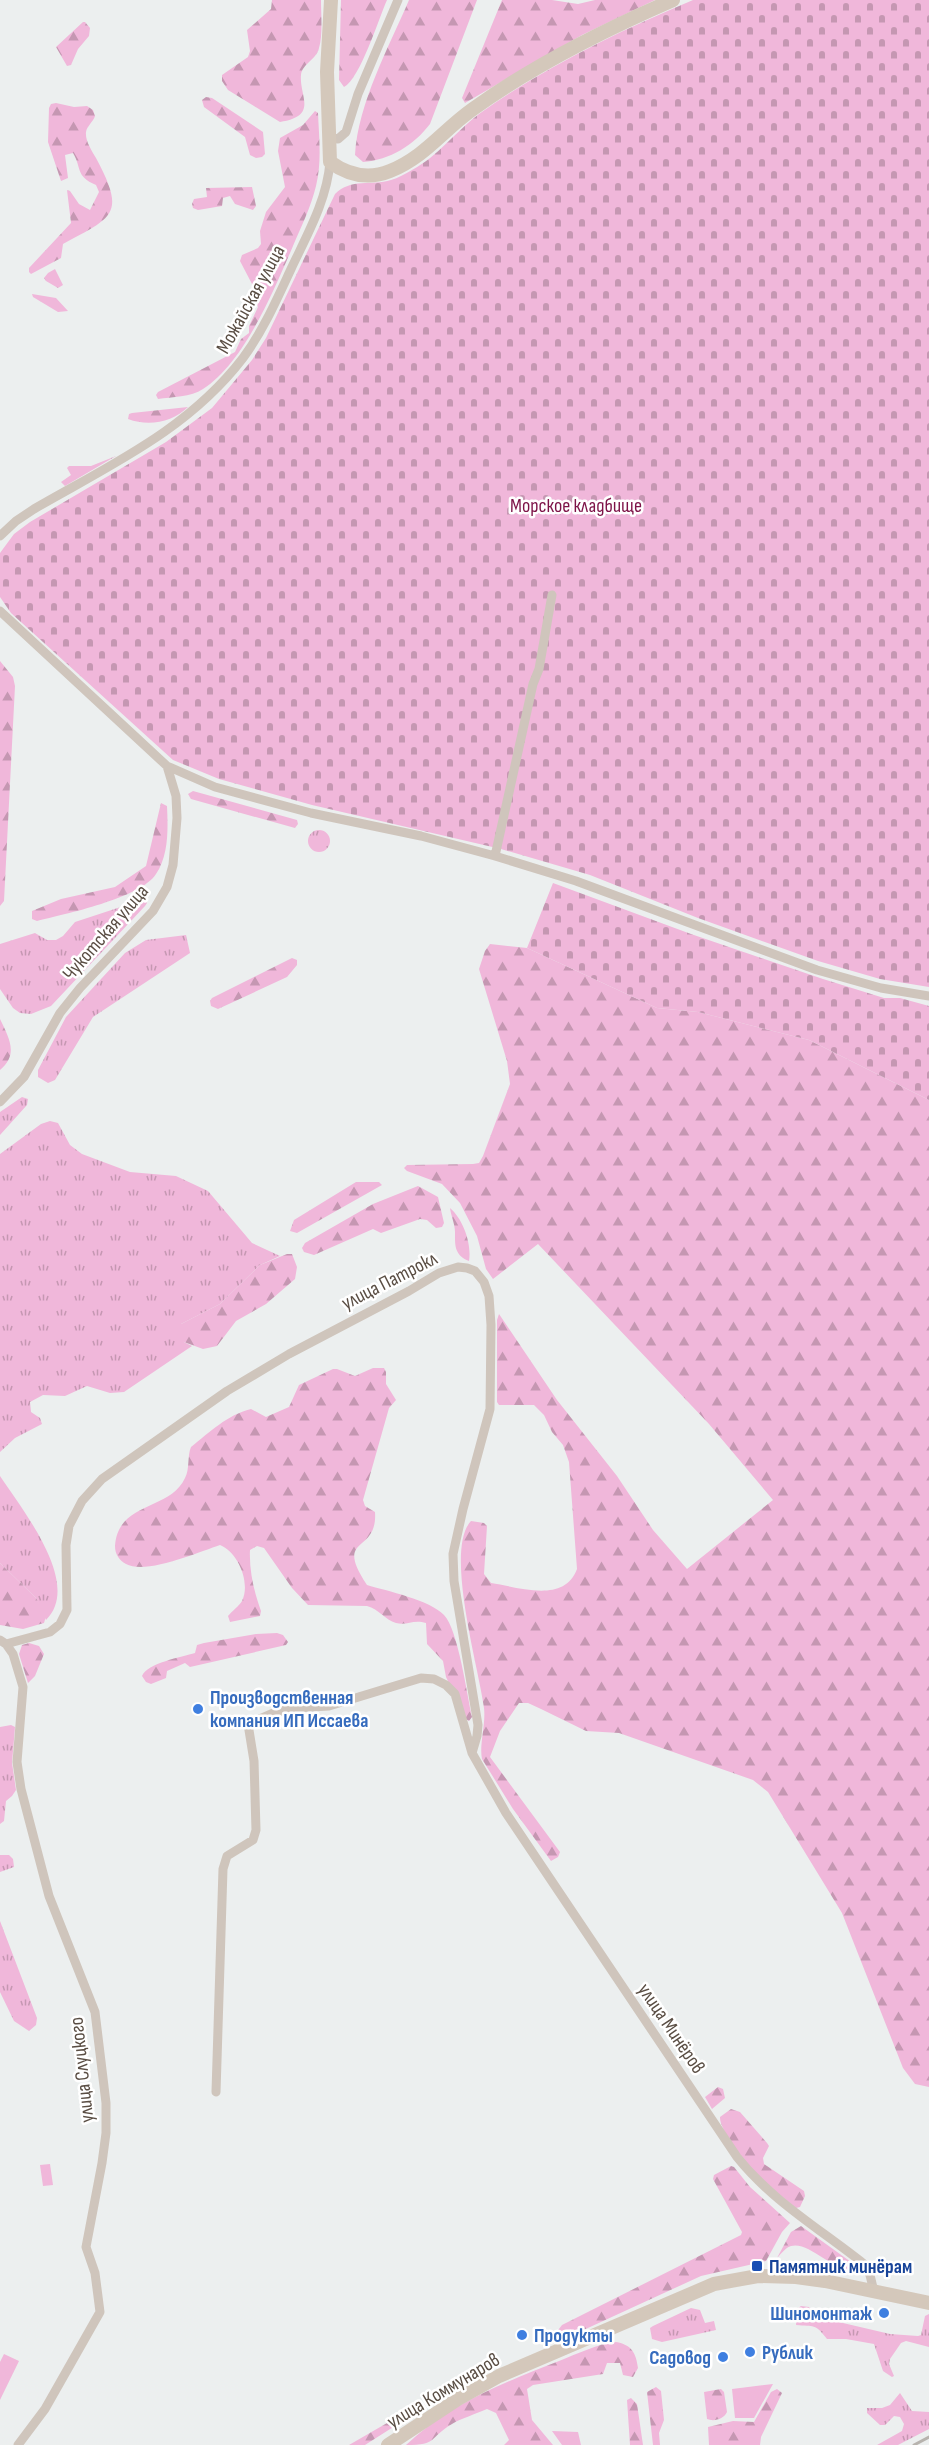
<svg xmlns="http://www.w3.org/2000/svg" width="929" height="2445" font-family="'Sofia Sans Condensed',sans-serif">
<defs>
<pattern id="grass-tufts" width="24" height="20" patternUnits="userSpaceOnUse" patternTransform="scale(1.5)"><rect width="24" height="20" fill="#f0b7da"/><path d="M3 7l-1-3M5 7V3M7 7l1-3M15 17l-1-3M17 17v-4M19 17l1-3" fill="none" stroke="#c597b2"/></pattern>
<pattern id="forest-firs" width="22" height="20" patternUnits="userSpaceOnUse" patternTransform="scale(1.5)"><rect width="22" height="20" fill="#f0b7da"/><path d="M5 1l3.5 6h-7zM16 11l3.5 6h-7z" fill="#c597b2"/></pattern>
<pattern id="cemetery-stones" width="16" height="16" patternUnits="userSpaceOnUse" patternTransform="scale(1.5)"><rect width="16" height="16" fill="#f0b7da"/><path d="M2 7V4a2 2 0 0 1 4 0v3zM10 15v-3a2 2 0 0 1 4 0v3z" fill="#c597b2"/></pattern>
</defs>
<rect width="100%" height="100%" fill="#ecefef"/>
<path fill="url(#grass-tufts)" d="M116 456 65 486 61 482 71 475 67 468 69 466H91Z
M308 841a11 11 0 1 1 22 0a11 11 0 1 1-22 0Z
M145 899 147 903 145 906 51 1006 31 1014 20 1013 13 1008 0 989V944L35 933 47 940H56L63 936 75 922Z
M186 935 190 953 93 1017 55 1080 48 1083 38 1077V1070L66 1017 125 953 146 940Z
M22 1097 28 1099 27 1105 0 1135V1112Z
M50 1121 58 1123 70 1145 82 1154 130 1172 176 1176 208 1191 252 1243 280 1256 260 1265 220 1304 181 1324 184 1342 192 1346 124 1392 110 1393 87 1386 65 1396 43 1395 30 1402 31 1412 40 1418 42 1424 15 1438 0 1452V1154L41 1124Z
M0 1476C21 1508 83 1584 46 1620L36 1598 0 1563Z
M11 1725 15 1727 12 1763 16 1790 12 1796 6 1801 4 1821 0 1824V1727Z
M0 1855H9L13 1859 14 1867 0 1872Z
M0 1921 37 2018 36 2025 29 2031 14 2021 0 1992Z
M801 2306 809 2307 813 2316 890 2334 918 2336 921 2335 925 2316 929 2314V2347L906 2341 901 2343 890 2359 889 2364 894 2376 892 2377 883 2371 874 2344 846 2339H827C815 2323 814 2327 796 2325L797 2309Z
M691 2308 700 2310 705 2323 714 2321 716 2330 662 2342 652 2339 650 2328 653 2326Z
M900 2393 912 2411 929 2412V2429L898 2445H877L902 2431 904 2424 900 2417 894 2416 885 2425H880L867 2413V2408H882L890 2405Z"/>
<path fill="url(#forest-firs)" d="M272 0H321C321 15 323 34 319 48 317 59 302 64 301 75 299 96 319 116 280 122L228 90 222 81V75L248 57 250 51 247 30 271 9Z
M341 0H387C379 18 360 79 344 87L339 80Z
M409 0H477L430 124C414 145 390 160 363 162L355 155C358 103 389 47 409 0Z
M502 0H552L578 4 595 0H655L582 35 465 103 462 98Z
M83 22H85L90 28 89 36 78 49 71 65 67 66 56 47Z
M206 97 212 98 263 132 265 154 262 157 256 158 250 155 245 137 204 107 202 100Z
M56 103 74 107 87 106 93 110 95 116C93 122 87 126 86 132 85 141 92 151 96 158 126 214 114 217 63 244L61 258 31 274 29 272V268L71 223 67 190 70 191 79 204 90 210 99 192 96 185C75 176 82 168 73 153L65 155 68 178 61 181 48 142 49 108 51 104Z
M315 111 318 113C319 137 322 162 316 186 311 207 301 227 293 246 274 290 244 363 203 389 191 397 172 397 158 399L156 395 158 392 235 352 241 339 249 333V326L258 307 252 294V284L240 261 242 255 258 248 261 244 260 231 266 212 285 187 278 151 280 138 303 125Z
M252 187 256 206 253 210 235 204 230 196 223 198 222 206 198 210 193 208 192 204 194 199 207 197 206 188Z
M55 269 63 285 58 288 46 281 44 278 48 273Z
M32 294 56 298 68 311 58 312 33 297Z
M188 407C173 422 149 427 128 419L129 414 132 413Z
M0 661 13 677 15 686 4 901 0 906Z
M193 791 297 820 298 824 295 828 191 799 188 794Z
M161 803 167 806C168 828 169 855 156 874 141 898 65 914 37 921L32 919V911L61 899 115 887 146 866Z
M490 944 527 948 657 1008 698 1012 809 1040 929 1100V2087L915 2084 903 2068 842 1913 768 1792 753 1780 619 1733 586 1731 541 1709 528 1703H519L500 1731 490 1757 560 1852 558 1857 551 1861 513 1809 482 1759C479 1745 486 1724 484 1708 479 1668 444 1550 471 1521L484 1523 487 1526 484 1574 491 1583C519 1587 564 1604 577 1569L569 1462 563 1445 552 1432 544 1415 534 1405H499L497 1402V1320L499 1314 557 1400 617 1476 653 1530 687 1569 773 1500 709 1424 538 1244 493 1279 486 1269 477 1236 460 1203 442 1184 407 1171 404 1168 407 1165 473 1164 479 1163 483 1156 510 1084 507 1061 479 969 485 951Z
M292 958 297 960V965L287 977 218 1009 211 1006 210 1001 212 998Z
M0 1019C9 1038 19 1054 0 1070Z
M356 1182H379L382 1185 297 1233 290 1231 294 1220Z
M418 1186 438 1197 444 1223 442 1227 436 1228 427 1220 420 1219 381 1233 373 1229 314 1255 304 1252 302 1248 305 1243 373 1204Z
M450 1208C463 1219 472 1244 469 1261 454 1255 455 1245 455 1232 455 1224 451 1216 450 1208Z
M287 1254H292L297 1267 295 1279 266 1304 236 1321 217 1346 203 1349 184 1342 179 1338 177 1333 181 1324 220 1304 260 1265Z
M373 1368H384L386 1372V1384L396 1400 389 1408 363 1500 365 1506 375 1512C378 1555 333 1534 367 1585 387 1591 430 1600 444 1615 458 1629 467 1695 472 1717L469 1721 466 1719 446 1677 443 1661 427 1644 426 1623C413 1619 407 1626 396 1623 385 1620 379 1609 367 1606L308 1605 292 1588 264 1548 257 1546 250 1550C249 1570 254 1592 261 1611L260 1616 230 1622 228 1616C232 1611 239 1606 242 1601 251 1583 238 1552 220 1545 199 1552 146 1575 126 1564 119 1560 115 1554 115 1546 118 1501 170 1511 185 1478 190 1469 187 1456 191 1447 210 1432 227 1415 251 1409L266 1417 289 1407 299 1385 333 1369H337L355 1376Z
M0 1563 36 1598 46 1616 44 1623 23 1629 0 1625Z
M277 1633 283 1635 288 1642 286 1645 190 1667 185 1663 167 1671 166 1678 151 1684 146 1682 142 1676C147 1663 182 1657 195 1653L197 1645 204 1643 256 1634Z
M29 1643 39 1646 44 1654 35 1676 28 1683 19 1654 22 1645Z
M718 2087 723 2089 725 2098 712 2109 705 2097Z
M731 2109 740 2112 767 2143 769 2146 763 2158 764 2164 804 2191 805 2196 800 2207 796 2208C784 2198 770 2188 759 2177 748 2167 719 2130 720 2117Z
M731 2166 734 2167 750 2187 790 2223 782 2232 766 2261 701 2276 577 2333 560 2340 555 2339V2334L562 2325 741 2235 742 2232 713 2179 714 2175Z
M801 2226 851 2262 853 2270C832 2271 809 2241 791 2246 786 2247 781 2254 777 2258L791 2232Z
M616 2342C632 2345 636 2353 638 2368L633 2377 623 2375 620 2363H607L603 2374 533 2385 527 2389 532 2420 553 2445H504L509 2440 496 2413 487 2409C476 2414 462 2418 452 2424 428 2438 439 2445 406 2445 449 2404 505 2382 559 2361 577 2354 597 2344 616 2342Z
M656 2387 661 2391 664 2420 659 2433 660 2445H653L647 2392Z
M721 2389 724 2392 727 2412C724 2419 714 2422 707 2419L704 2392Z
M777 2389 782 2393 761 2437 760 2445H709L708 2427 733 2421 754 2422 771 2392Z
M631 2398 637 2404 643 2445H630L627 2400Z
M394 2419 398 2424 365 2445H349Z"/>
<path fill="url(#cemetery-stones)" d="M693 0H929V987L880 979 818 961 698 918 590 875 501 849 312 805 219 779 173 760 11 613 0 597V553L14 534 30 522 166 442 212 408 252 360 266 338 335 194C351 178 371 186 391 180 398 178 405 174 412 170 438 156 455 132 479 114 545 67 619 31 693 0Z
M553 883 691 934 823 979 884 998H900L929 1006V1100L809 1040 698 1012 657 1008 527 948Z"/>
<path fill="#f0b7da" d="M50 2164 53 2185 43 2186 40 2165Z
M4 2354 19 2361 0 2400V2362Z
M773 2384 754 2418H735L732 2389Z
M552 2431 578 2432 581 2445H562Z"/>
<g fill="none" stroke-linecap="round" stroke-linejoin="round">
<path stroke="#cfc5bc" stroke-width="9" d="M329 138 338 139 346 132 358 94 398 0
M0 536 16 521 34 509C110 465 188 430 243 358 263 331 277 299 291 269 307 235 327 200 330 162
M0 611 167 766 215 787 311 813 421 836 495 856 576 881 817 970 881 988 929 996
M495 856 533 684 539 669 552 595
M0 1102 24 1077 60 1013 80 988 153 911 167 887 173 865 177 818 176 796 167 766
M0 1640 6 1644 13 1654 23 1687 17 1762 21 1789 49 1896 95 2012 106 2103V2133L102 2163 86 2247 95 2273 100 2312 45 2409 18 2445
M6 1644 50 1632 60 1624 67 1610 66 1545 69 1526 82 1501 102 1479 227 1391 289 1354 409 1291 439 1273 458 1267 467 1268 475 1271 484 1282 489 1296 491 1325 490 1409 463 1509 453 1554 454 1581 478 1725 477 1736 472 1753
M216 2092 223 1869 227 1856 253 1840 256 1830 254 1761 248 1724 273 1713 295 1708 329 1706 421 1678 434 1679 446 1685 455 1694 472 1753 506 1813 737 2157C772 2201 820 2229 864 2264L870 2275 874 2292"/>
<path stroke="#d4c8bb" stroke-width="14" d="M331 0 327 72 330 162C348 175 368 180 390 171 425 157 443 130 473 109 534 65 604 30 673 0
M388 2445 458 2399 499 2376 714 2284 758 2276 796 2277 825 2281 929 2303"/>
<path stroke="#b7b3ae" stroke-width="3" d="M914 2445 929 2437"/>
</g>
<g fill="#3f7fe0" stroke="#fff" stroke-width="2">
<circle cx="198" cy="1709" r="6"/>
<circle cx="884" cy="2313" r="6"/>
<circle cx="522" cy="2335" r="6"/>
<circle cx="750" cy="2352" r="6"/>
<circle cx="723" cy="2357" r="6"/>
</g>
<rect fill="#1a4fb4" stroke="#fff" stroke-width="2" x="751" y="2260" width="12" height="12" rx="3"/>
<g text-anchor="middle" stroke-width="5" stroke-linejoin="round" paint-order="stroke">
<g font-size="20" fill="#5a4e44" stroke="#fff">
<text transform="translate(250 299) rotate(-61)" y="7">Можайская улица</text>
<text transform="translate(105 932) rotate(-49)" y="7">Чукотская улица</text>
<text transform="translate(389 1280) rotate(-27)" y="7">улица Патрокл</text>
<text transform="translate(672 2028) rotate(56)" y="7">улица Минёров</text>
<text transform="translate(81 2070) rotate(-96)" y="7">улица Слуцкого</text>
<text transform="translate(443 2390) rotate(-31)" y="7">улица Коммунаров</text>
</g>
<g font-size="20" fill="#7d1348" stroke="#fff">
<text x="576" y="512">Морское кладбище</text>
</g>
<g font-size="20" font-weight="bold" fill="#366cbe" stroke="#fff" text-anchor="start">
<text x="210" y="1704">Производственная<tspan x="210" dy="23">компания ИП Иссаева</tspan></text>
<text x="872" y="2320" text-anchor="end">Шиномонтаж</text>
<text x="534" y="2342">Продукты</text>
<text x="762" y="2359">Рублик</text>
<text x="711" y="2364" text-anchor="end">Садовод</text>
</g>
<g font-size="20" font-weight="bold" fill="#164399" stroke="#fff" text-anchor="start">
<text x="769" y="2273">Памятник минёрам</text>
</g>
</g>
</svg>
